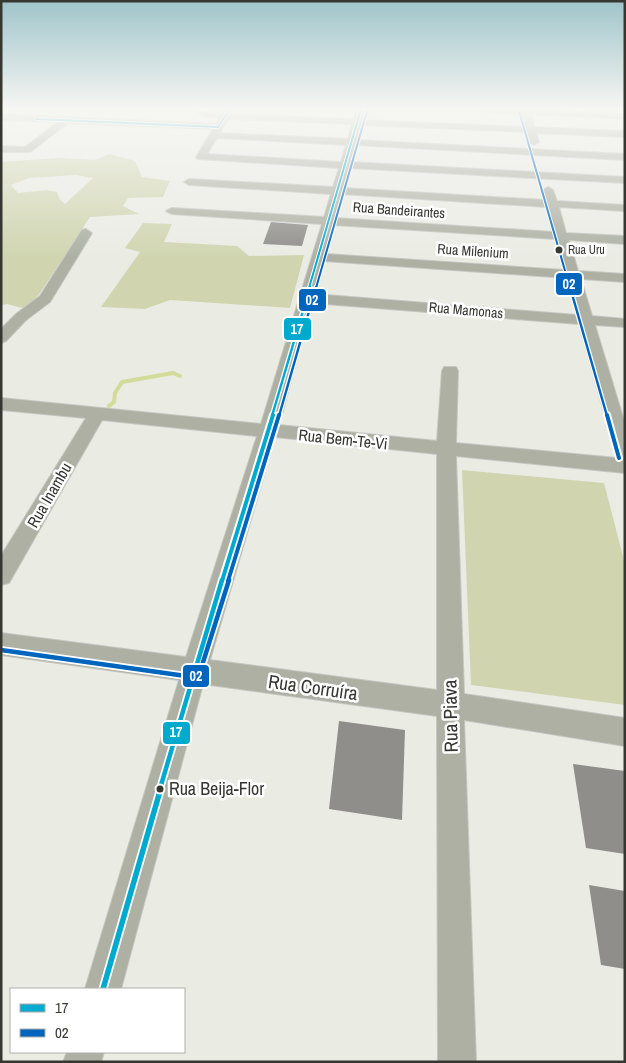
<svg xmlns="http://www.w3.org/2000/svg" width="626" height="1063" font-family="'Archivo Narrow',sans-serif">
<rect width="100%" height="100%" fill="#eaece4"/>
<path fill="#d0d5b0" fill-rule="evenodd" d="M109 154 135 161 142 177 170 181 163 197 128 198 123 206 139 214 90 217 40 293 26 309 7 304 1 305V162L58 158 95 160ZM76 175 93 178 65 204 60 200 57 192 47 190 18 193 11 185 29 178Z
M143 223 172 224 164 242 237 246 249 256 304 255 290 308 170 300 145 309 101 307 140 252 125 248Z
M462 470 604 483 625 564V705L471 685Z"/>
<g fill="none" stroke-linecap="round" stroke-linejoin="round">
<path stroke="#d2db9a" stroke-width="4" d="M109 406 114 402 115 393 122 382 173 373 180 376"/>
</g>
<path fill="#908e8b" d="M271 222 308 225 302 246 263 244Z
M339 721 405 730 402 820 329 809Z
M573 764 625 771V854L586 848Z
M589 885 625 891V969L601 965Z"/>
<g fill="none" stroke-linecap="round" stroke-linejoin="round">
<defs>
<path id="minor" d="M189 109 223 113 226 109H234L231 114 354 119 357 109H365L362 120 525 127 522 114 477 112 473 109H541L625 113V119L531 114 534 127 625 131V137L536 133 539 142 534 145 529 142 527 132 361 125 357 140 625 154V160L355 145 351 162 625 177V183L349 168 344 188 545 200 543 190 548 187 553 190 557 201 625 205V211L559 207 566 233 625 236V244L569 240 578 271 625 274V282L581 279 592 316 625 319V327L595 325 625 424V473L456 456 464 694 625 718V746L464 720 476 1062H438L437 716 203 684 121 989H85L179 680 1 655V633L186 657 257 436 102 420 9 583 1 585V556L86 418 1 410V398L261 424 322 224 172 214 166 211 172 208 324 217 331 194 189 185 184 182 189 179 333 187 339 168 198 159 196 157 213 129 68 123 30 152H1V146L25 147 58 122 1 120V114L216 124 220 118 208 117ZM228 119 352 124 348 139 220 133ZM217 138 346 145 341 162 207 154ZM342 194 547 207 554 232 335 218ZM333 225 556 239 564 270 326 254ZM324 261 567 278 577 315 314 294ZM312 303 579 324 617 458 456 443 458 371 456 367H444L442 371 437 441 279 425ZM275 437 437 454V690L210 660Z
M86 229 92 233 50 302 26 320 6 341 1 343V329L16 314 40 296 82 230Z
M67 1052H104L101 1062H63Z"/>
</defs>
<use href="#minor" stroke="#c5c7c1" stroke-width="2"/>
<use href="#minor" fill="#adb0a3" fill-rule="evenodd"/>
<defs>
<path id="bus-1-far4" d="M36 119 218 127 230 109
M309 288 361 109"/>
<path id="bus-1-far3" d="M272 416 310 287"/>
<path id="bus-1-far2" d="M222 581 273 415"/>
<path id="bus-1-far1" d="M159 792 222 580"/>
<path id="bus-1" d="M103 989 160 791"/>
<path id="bus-2-far3" d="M519 111 570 288
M316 288 367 111"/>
<path id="bus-2-far2" d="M570 287 607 416
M279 416 316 287"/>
<path id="bus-2-far1" d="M607 415 619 458
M228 581 279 415"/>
<path id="bus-2" d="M1 650 193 677 199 675 229 580"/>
</defs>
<use href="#bus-1-far4" stroke="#fff" stroke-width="4"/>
<use href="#bus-1-far3" stroke="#fff" stroke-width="5"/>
<use href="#bus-1-far2" stroke="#fff" stroke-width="8"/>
<use href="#bus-1-far1" stroke="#fff" stroke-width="8"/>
<use href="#bus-1" stroke="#fff" stroke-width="9"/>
<use href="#bus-2-far3" stroke="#fff" stroke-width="4"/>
<use href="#bus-2-far2" stroke="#fff" stroke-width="5"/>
<use href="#bus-2-far1" stroke="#fff" stroke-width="8"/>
<use href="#bus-2" stroke="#fff" stroke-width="8"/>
<use href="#bus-1-far4" stroke="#00a9ce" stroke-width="2"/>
<use href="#bus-1-far3" stroke="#00a9ce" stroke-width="2.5"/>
<use href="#bus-1-far2" stroke="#00a9ce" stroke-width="4"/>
<use href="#bus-1-far1" stroke="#00a9ce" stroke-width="4.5"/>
<use href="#bus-1" stroke="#00a9ce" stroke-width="5.5"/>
<use href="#bus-2-far3" stroke="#0065bd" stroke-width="2"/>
<use href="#bus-2-far2" stroke="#0065bd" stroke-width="2.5"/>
<use href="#bus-2-far1" stroke="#0065bd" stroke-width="4"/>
<use href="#bus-2" stroke="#0065bd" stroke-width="4.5"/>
</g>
<linearGradient id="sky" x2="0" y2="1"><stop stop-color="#9fc4c9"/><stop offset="0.42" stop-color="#f6f6f3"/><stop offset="1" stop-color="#f6f6f3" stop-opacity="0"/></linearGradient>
<rect width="626" height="258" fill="url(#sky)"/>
<g fill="#363731" stroke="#fff" stroke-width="2">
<circle cx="559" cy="250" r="4.5"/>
<circle cx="160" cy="789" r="4.5"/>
</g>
<g text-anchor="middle" stroke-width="5" stroke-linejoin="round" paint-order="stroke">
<g font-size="12" fill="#363731" stroke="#fff" text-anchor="start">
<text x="568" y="254">Rua Uru</text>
</g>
<g font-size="14" fill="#363731" stroke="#fff">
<text transform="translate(399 210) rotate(4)" y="5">Rua Bandeirantes</text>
<text transform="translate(473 251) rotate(4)" y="5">Rua Milenium</text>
<text transform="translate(466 310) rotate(5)" y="5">Rua Mamonas</text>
</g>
<g font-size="16" fill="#363731" stroke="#fff">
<text transform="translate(343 439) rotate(6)" y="6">Rua Bem-Te-Vi</text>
<text transform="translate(49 495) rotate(-60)" y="6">Rua Inambu</text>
</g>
<g font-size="18" fill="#363731" stroke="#fff" text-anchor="start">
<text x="169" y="795">Rua Beija-Flor</text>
</g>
<g font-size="19" fill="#363731" stroke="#fff">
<text transform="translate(313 687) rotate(8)" y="7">Rua Corruíra</text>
<text transform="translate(450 716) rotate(-91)" y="7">Rua Piava</text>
</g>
</g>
<g stroke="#fff" stroke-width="2">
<rect x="555" y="272" width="28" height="24" rx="5" fill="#0065bd"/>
<rect x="298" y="288" width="29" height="24" rx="5" fill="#0065bd"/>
<rect x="283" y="317" width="29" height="24" rx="5" fill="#00a9ce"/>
<rect x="182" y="664" width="28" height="24" rx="5" fill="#0065bd"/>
<rect x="162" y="721" width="29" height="24" rx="5" fill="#00a9ce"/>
</g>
<g font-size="14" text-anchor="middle" font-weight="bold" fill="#fff">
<text x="569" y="289">02</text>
<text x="312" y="305">02</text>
<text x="297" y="334">17</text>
<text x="196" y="681">02</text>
<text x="176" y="737">17</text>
</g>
<rect width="626" height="1063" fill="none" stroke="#363731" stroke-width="5"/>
<rect x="10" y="988" width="175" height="65" fill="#ffffff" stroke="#afafad"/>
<rect x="20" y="1004" width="25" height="8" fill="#00a9ce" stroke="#afafad"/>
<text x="55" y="1013" font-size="15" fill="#363731">17</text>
<rect x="20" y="1029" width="25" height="8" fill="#0065bd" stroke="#afafad"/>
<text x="55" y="1038" font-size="15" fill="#363731">02</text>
</svg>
